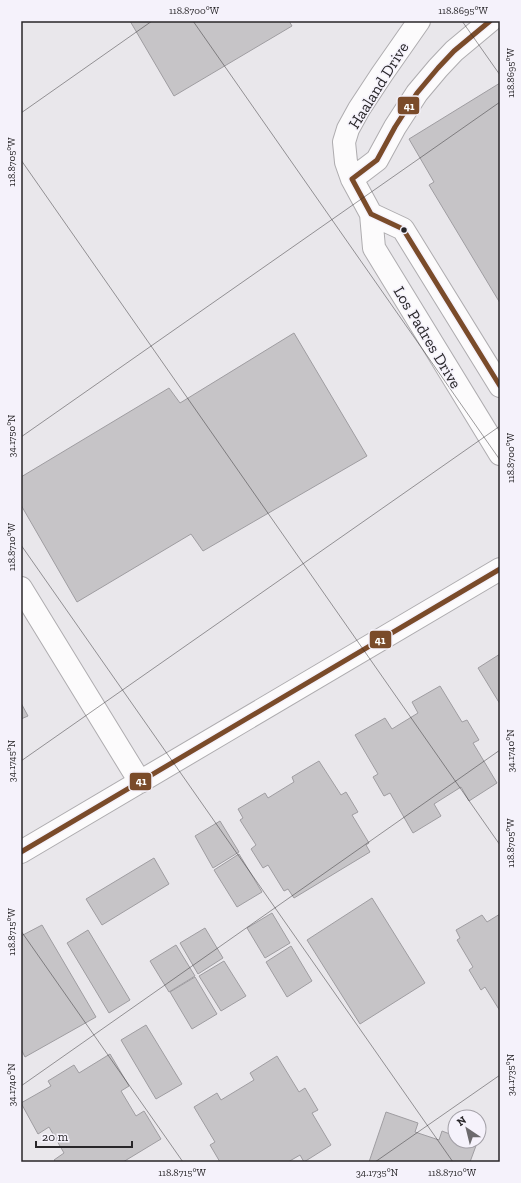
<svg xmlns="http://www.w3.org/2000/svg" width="521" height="1183" font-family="'Zilla Slab',serif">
<rect width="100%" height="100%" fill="#e9e7eb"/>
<path fill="#c6c4c7" stroke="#9f9da1" d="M130 21H289L292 26 174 96Z
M500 83V303L429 185 434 182 409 139Z
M294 333 367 456 203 551 191 534 77 602 21 505V477L169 388 180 403Z
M500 654V704L478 668Z
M440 686 462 722 467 720 479 740 473 743 497 783 469 801 461 787 434 804 441 816 413 833 390 793 384 796 373 777 378 774 355 735 385 718 392 729 418 713 412 702Z
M21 703 28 716 21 719Z
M319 761 341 795 346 792 358 812 352 815 369 843 366 845 370 852 294 898 288 889 284 891 268 865 263 868 251 849 256 845 240 820 243 818 238 809 265 793 268 798 294 782 292 777Z
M220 821 239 852 213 868 195 836Z
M239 854 262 892 237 907 214 870Z
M154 858 169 884 102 925 86 899Z
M372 898 425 983 360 1024 307 940Z
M272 913 290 943 265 958 247 928Z
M500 914V1011L485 987 481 990 469 970 473 967 457 940 460 938 456 930 482 915 487 922Z
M42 925 96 1017 25 1057 21 1049V936Z
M205 928 223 958 198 974 180 943Z
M88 930 130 1000 109 1013 67 943Z
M176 945 195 976 169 992 150 961Z
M291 946 312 981 287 997 266 962Z
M224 961 246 996 221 1011 199 976Z
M195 977 217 1014 192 1029 170 992Z
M146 1025 182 1084 156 1099 121 1040Z
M110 1054 129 1086 121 1091 136 1116 144 1111 161 1139 123 1162H56L54 1160 64 1153 49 1127 38 1134 21 1103 51 1086 48 1081 74 1065 79 1073Z
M277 1056 299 1092 305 1088 318 1110 312 1113 331 1145 304 1162 300 1155 288 1162H220L210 1145 215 1142 194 1107 217 1093 221 1100 254 1080 250 1073Z
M386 1112 418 1123 415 1132 439 1140 442 1131 455 1136V1141H471L477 1143 470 1162H369Z"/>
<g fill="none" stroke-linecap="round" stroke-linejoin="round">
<defs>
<path id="minor" d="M419 21 382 74 359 109 348 129 344 142 346 162 352 179 371 214 374 248 500 454
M352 179 377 160 395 127 417 93 438 68 454 51 490 21
M371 214 403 229 500 386
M21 588 140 782
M21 852 500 569"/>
</defs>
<use href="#minor" stroke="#aeacaf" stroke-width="24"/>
<use href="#minor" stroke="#fcfbfc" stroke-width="22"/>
<defs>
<path id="bus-1" d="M490 21 454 51 438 68 417 93 395 127 377 160 352 179 371 214 403 229 500 386
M21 852 500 569"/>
</defs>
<use href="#bus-1" stroke="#f5f2fb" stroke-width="8"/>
<use href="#bus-1" stroke="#7a4b2a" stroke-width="5"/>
</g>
<path fill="none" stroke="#282629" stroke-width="1" stroke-opacity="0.45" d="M193 21 500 460M462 21 500 75M21 113 152 21M21 160 500 845M21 437 500 102M21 545 453 1162M21 761 500 426M21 931 183 1162M21 1086 500 750M375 1162 500 1075"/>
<circle fill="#282629" stroke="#f5f2fb" stroke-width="1.5" cx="404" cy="230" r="3.5"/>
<g text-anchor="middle" stroke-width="3" stroke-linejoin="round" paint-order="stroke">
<g font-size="16" fill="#282629" stroke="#f5f2fb">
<text transform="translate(378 85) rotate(-58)" y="6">Haaland Drive</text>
<text transform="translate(428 337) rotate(59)" y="6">Los Padres Drive</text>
</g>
</g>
<g stroke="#f5f2fb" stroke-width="1.5">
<rect x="397" y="96" width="23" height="19" rx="4" fill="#7a4b2a"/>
<rect x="369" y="630" width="23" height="19" rx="4" fill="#7a4b2a"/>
<rect x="129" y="772" width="23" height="19" rx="4" fill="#7a4b2a"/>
</g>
<g font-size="11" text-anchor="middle" font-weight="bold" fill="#fff">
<text x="409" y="110">41</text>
<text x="380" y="644">41</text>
<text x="141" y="785">41</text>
</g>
<rect width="521" height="1183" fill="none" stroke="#f5f2fb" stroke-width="44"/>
<g transform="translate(467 1129) rotate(325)"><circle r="19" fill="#f5f2fb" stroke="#a3a0a7"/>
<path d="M0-3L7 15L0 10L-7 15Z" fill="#6c6a6d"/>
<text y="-6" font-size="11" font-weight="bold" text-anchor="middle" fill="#282629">N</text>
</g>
<path d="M36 1141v6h96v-6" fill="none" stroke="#282629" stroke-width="2"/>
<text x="42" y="1141" font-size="12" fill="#282629" stroke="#f5f2fb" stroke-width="3" paint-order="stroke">20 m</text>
<rect x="22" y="22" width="477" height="1139" fill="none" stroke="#282629" stroke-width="1.5"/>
<g font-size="10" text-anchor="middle" fill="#282629">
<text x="194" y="14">118.8700°W</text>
<text x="463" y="14">118.8695°W</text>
<text transform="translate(510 73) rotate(-90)" y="4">118.8695°W</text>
<text transform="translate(11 162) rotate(-90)" y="4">118.8705°W</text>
<text transform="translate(11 436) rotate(-90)" y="4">34.1750°N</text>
<text transform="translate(510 458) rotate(-90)" y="4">118.8700°W</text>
<text transform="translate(11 547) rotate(-90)" y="4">118.8710°W</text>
<text transform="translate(510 751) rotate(-90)" y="4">34.1740°N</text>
<text transform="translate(11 761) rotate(-90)" y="4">34.1745°N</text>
<text transform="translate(510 843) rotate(-90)" y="4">118.8705°W</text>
<text transform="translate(11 932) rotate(-90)" y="4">118.8715°W</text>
<text transform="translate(510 1075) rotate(-90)" y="4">34.1735°N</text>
<text transform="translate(11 1085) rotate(-90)" y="4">34.1740°N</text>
<text x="182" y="1176">118.8715°W</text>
<text x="377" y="1176">34.1735°N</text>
<text x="452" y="1176">118.8710°W</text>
</g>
</svg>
